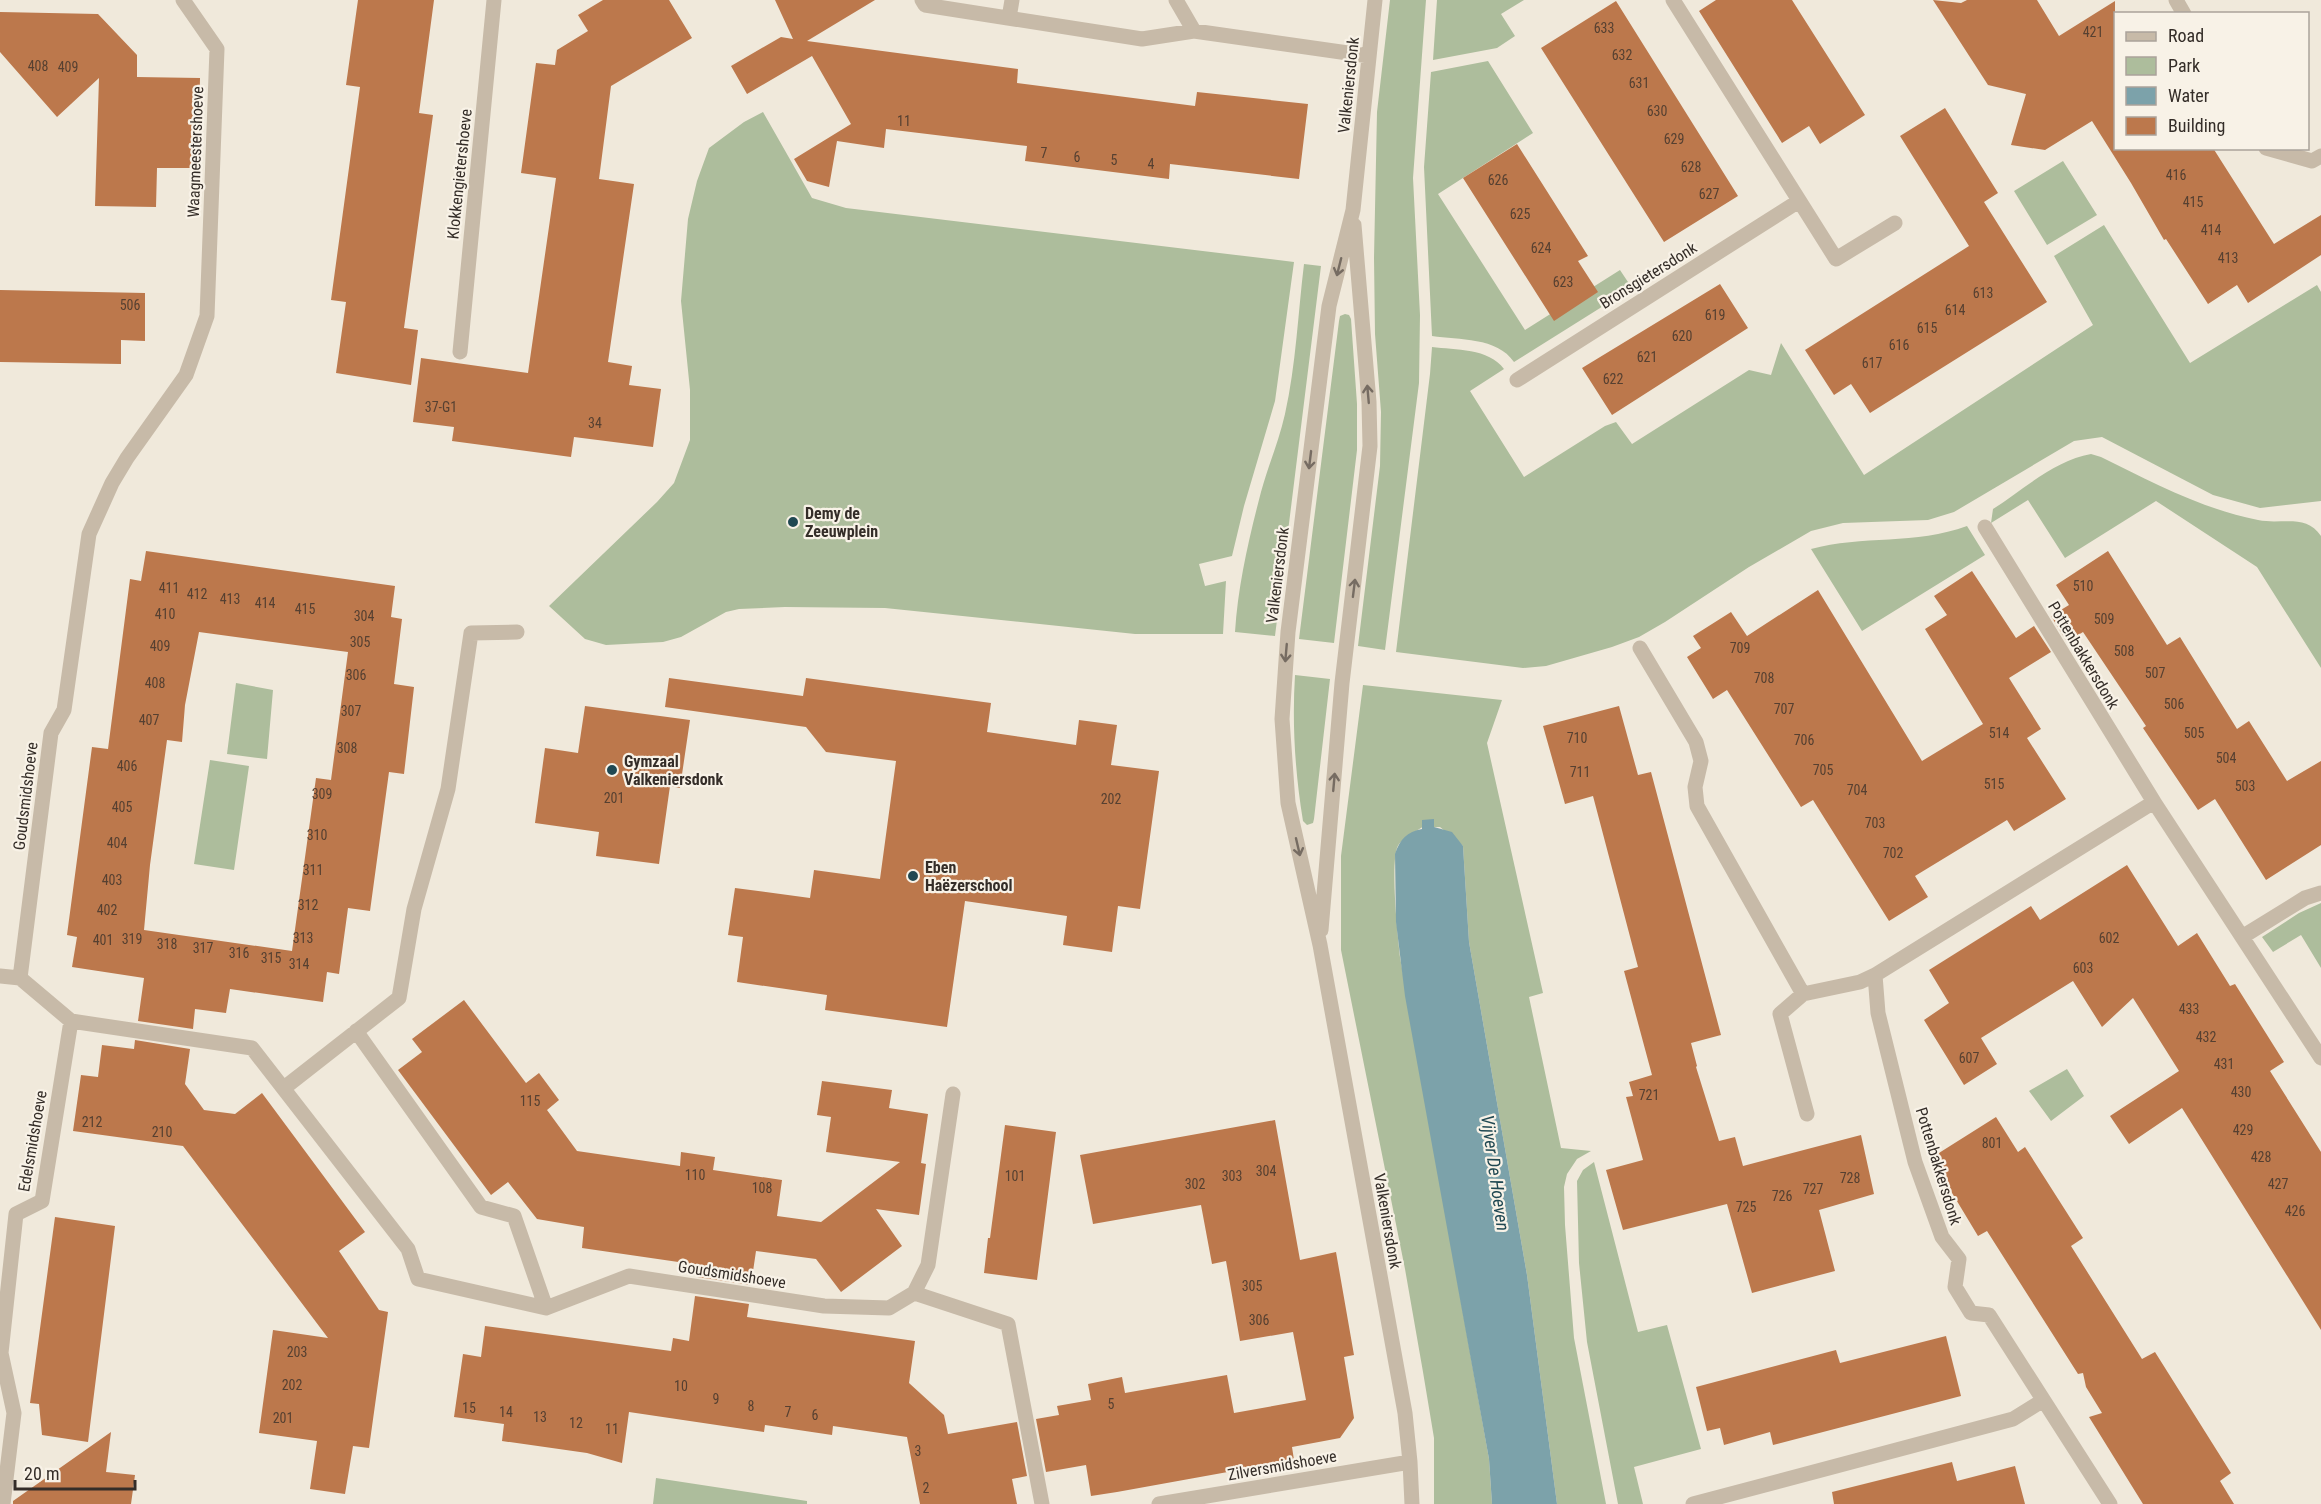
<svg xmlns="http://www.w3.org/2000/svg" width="2321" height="1504" font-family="'Roboto Condensed',sans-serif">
<rect width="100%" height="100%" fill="#f0e9db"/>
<path fill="#adbd9c" d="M1390 0H1426L1413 178 1420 315 1419 383 1385 650 1358 646 1380 466 1381 412 1375 334 1374 258 1377 112Z
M1437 0H1524L1501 14 1515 36 1497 48 1433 60Z
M1488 61 1533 133 1438 194 1525 330 1620 270 1632 288 1514 362C1497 337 1459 340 1432 336L1424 167 1431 72Z
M763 112 812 198 846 208 1294 262 1275 401 1244 506 1232 556 1199 564 1205 586 1226 581 1223 634H1135L885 608 785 607 739 609 726 612 681 637 663 642 606 645 585 639 549 606 657 502 674 483 690 440V390L681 301 688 219 697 181 709 148 744 122Z
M2063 161 2097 215 2047 245 2014 191Z
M2104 225 2190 363 2317 285 2321 292V501L2260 508 2213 495 2102 437 2074 441 1954 512 1928 520 1843 523 1811 531 1749 567 1665 622 1639 637 1612 647 1546 666 1523 668 1396 652 1430 374 1432 347C1455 350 1489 348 1504 369L1470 391 1524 477 1605 426 1616 422 1632 444 1749 370 1771 375 1781 343 1864 475 2093 325 2054 256Z
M1304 264 1321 266 1275 636 1235 632C1238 585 1249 538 1261 492 1268 466 1279 441 1285 414 1296 365 1298 313 1304 264Z
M1345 314 1349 315 1351 319 1357 404V450L1334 643 1299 639 1339 321 1340 316Z
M2091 454 2101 457C2152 482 2202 509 2258 520 2282 525 2306 513 2321 536V668L2257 567 2156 501 2065 558 2028 500 1991 523 1993 509C2023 490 2055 460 2091 454Z
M1967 526 1985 555 1862 631 1811 549C1862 535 1916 545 1967 526Z
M1295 675 1330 679 1314 819 1313 823 1307 825 1303 821C1295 772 1292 724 1295 675Z
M236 683 273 690 267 759 227 754Z
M1363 685 1502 700 1487 743 1543 993 1529 997 1561 1148 1591 1151 1577 1159 1567 1174 1564 1187 1565 1225 1574 1338 1606 1504H1557L1527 1275 1469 942 1463 846 1440 827H1434V820C1424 827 1405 836 1399 844 1389 856 1398 939 1400 957L1489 1459 1492 1504H1434V1438L1423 1372 1405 1269 1341 950V856Z
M210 760 249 766 234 870 194 864Z
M2321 903V968L2301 935 2273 952 2262 937 2299 913Z
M2067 1069 2084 1096 2051 1121 2029 1091Z
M1594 1162 1638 1332 1667 1325 1701 1449 1634 1467 1643 1504H1618L1587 1342 1579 1263 1577 1181 1583 1170Z
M656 1478 807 1501V1504H653Z"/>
<path fill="#7ca2aa" d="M1434 819V827L1452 832 1463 846 1469 942 1527 1275 1557 1504H1492L1489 1459 1405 996 1396 922 1395 854C1400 839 1407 832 1422 829V820Z"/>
<path fill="#bc784c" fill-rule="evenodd" d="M358 0H434L419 113 433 115 404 328 418 330 411 385 336 373 346 302 331 300 360 87 346 85Z
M603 0H669L692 38 611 86 599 179 634 184 608 362 632 366 629 385 661 389 653 447 574 437 571 457 452 441 454 427 413 422 421 358 528 373 556 178 521 173 536 63 555 65 557 50 588 31 578 15Z
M775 0H875L807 41 1018 69 1017 83 1195 106 1197 92 1308 104 1299 179 1170 164 1169 179 1025 161 1027 146 886 129 884 148 837 141 829 187 807 181 794 159 851 124 812 56 747 94 731 66 781 37 793 39Z
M1716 0H1792L1865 115 1820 144 1809 126 1782 143 1699 11Z
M1933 0 1961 3 1967 0H2037L2059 36 2115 1V148H2213L2274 244 2321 215V255L2248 303 2237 285 2208 304 2166 239 2164 240 2131 183 2092 121 2045 150 2011 145 2026 94 1988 85Z
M1616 1 1738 196 1664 242 1541 48Z
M0 12 98 14 137 55V77L200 78 198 168H157L156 207 95 206 99 78 57 117 0 52Z
M1945 108 1998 193 1984 202 2047 302 1870 413 1851 384 1834 395 1805 350 1969 246 1900 136Z
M1517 144 1588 256 1578 261 1598 292 1554 321 1463 178Z
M1720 284 1748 328 1612 415 1582 368Z
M0 290 145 293V341L121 340V364L0 362Z
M146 551 395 586 391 617 402 619 394 684 414 687 404 774 389 772 370 911 348 908 339 974 327 972 323 1002 230 989 226 1013 195 1009 193 1029 138 1021 144 978 72 967 77 937 67 935 92 747 108 749 130 579 141 581ZM199 632 348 652 331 780 316 778 292 951 144 930 150 865 167 740 182 742 185 705Z
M2108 551 2167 645 2180 637 2237 729 2249 721 2287 781 2321 761V845L2266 880 2215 799 2198 810 2143 728 2146 726 2083 632 2067 642 2051 616 2069 605 2056 585Z
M1972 571 2016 638 2034 626 2051 652 2009 678 2041 729 2027 738 2066 799 2014 831 2007 820 1915 876 1928 897 1889 921 1813 800 1801 807 1727 690 1713 699 1687 657 1701 648 1693 636 1731 612 1747 636 1818 590 1922 761 1983 724 1925 629 1947 615 1934 596Z
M669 678 803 696 806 678 991 703 987 732 1076 745 1079 720 1117 725 1111 765 1159 771 1140 909 1118 906 1112 952 1063 945 1067 916 965 901 947 1027 825 1010 827 995 737 982 743 937 728 935 735 888 810 898 814 870 880 879 896 761 826 752 806 727 665 707Z
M585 706 690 720 680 788 670 786 659 864 596 856 599 832 535 823 545 748 578 753Z
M1619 706 1638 775 1651 772 1721 1035 1691 1043 1697 1066 1696 1067 1719 1141 1735 1137 1743 1166 1861 1135 1874 1194 1819 1210 1835 1271 1752 1293 1727 1204 1623 1230 1606 1170 1643 1160 1626 1097 1633 1096 1629 1082 1652 1075 1624 971 1638 967 1593 796 1565 804 1543 726Z
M2127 865 2178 946 2197 933 2230 986 2235 984 2284 1062 2270 1071 2321 1152V1330L2182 1108 2129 1144 2110 1116 2179 1071 2133 998 2102 1027 2073 981 1981 1038 1997 1064 1964 1085 1924 1020 1949 1003 1929 970 2031 906 2040 920Z
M464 1000 526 1083 539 1073 559 1100 547 1110 577 1151 680 1166 681 1152 715 1157 713 1170 782 1180 777 1216 821 1222 900 1162 826 1152 831 1117 817 1115 822 1081 892 1090 889 1108 928 1114 921 1163 926 1164 919 1215 876 1209 902 1246 841 1292 816 1259 756 1251 751 1285 697 1277 699 1265 582 1248 584 1227 537 1219 508 1182 491 1195 398 1070 422 1052 412 1039Z
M135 1040 190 1049 185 1084 204 1110 235 1114 262 1093 365 1232 339 1251 379 1310 388 1312 369 1448 353 1446 345 1494 310 1489 317 1441 259 1433 273 1330 328 1338 270 1261 183 1146 73 1131 81 1075 98 1077 102 1045 134 1049Z
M1996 1117 2018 1152 2025 1147 2083 1238 2071 1246 2142 1359 2155 1352 2231 1473 2220 1481 2234 1504H2143L2089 1417 2102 1413 2086 1387 2083 1373 2078 1374 1987 1231 1978 1236 1931 1158Z
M1275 1120 1300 1260 1336 1252 1354 1355 1344 1357 1354 1418 1340 1438 1292 1447 1294 1460 1117 1492 1091 1496 1086 1465 1046 1472 1036 1419 1059 1415 1057 1406 1091 1400 1088 1384 1122 1377 1125 1393 1227 1375 1234 1413 1306 1400 1293 1332 1240 1341 1226 1261 1212 1264 1201 1205 1093 1224 1080 1155Z
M1005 1125 1056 1132 1037 1280 984 1273 988 1238H990Z
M55 1217 115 1226 88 1442 42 1435 39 1404 30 1403Z
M695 1296 749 1304 747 1317 915 1341 909 1383 944 1415 948 1434 1017 1422 1027 1476 1012 1479 1017 1504H920L907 1437 833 1426 832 1435 765 1425 764 1432 629 1412 622 1463 587 1453 502 1441 504 1424 454 1417 463 1354 481 1357 485 1326 671 1351 673 1338 689 1341Z
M1946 1336 1961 1396 1773 1445 1770 1432 1724 1445 1720 1428 1707 1431 1696 1387 1836 1350 1840 1363Z
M111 1432 106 1472 135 1475 131 1504H13V1501Z
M1952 1462 1957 1481 2015 1466 2025 1504H1834L1832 1492Z"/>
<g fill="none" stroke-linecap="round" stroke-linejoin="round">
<path stroke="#c7baa8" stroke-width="15" d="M922 0 925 5 1142 39 1194 31 1369 56
M1176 0 1194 31
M1375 0 1353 210 1329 306 1288 632 1282 719 1288 803 1320 945 1405 1413 1410 1462 1412 1504
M1673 0 1836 259 1895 223
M2176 0 2184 14
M1009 18 1012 0
M2266 148 2312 161 2321 156
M460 352 494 0
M1517 380 1799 201
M1985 527 2154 802
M1640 648 1696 742 1701 761 1695 787 1697 806 1803 994 1860 982 1875 975 2154 802 2321 1058
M1321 930 1342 683 1370 446 1369 402 1354 225
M2242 937 2305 898 2321 893
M1875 975 1878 1013 1915 1162 1942 1237 1959 1259 1955 1287 1971 1313 1989 1315 2110 1504
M0 976 20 978 71 1021 252 1048 408 1249 418 1279 546 1308 629 1276 824 1306 889 1308 914 1293 1008 1324 1042 1504
M20 978 51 733 64 710 89 534 112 483 127 458 186 375 207 316 217 49 183 0
M1803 994 1780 1014 1807 1114
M356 1031 481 1207 514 1216 546 1308
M284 1088 399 998 414 909 448 789 471 633 517 632
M914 1293 928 1265 953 1094
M3 1504 14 1413 1 1353 16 1214 42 1201 71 1021
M1159 1504 1410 1462
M1693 1504 2013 1419 2042 1401"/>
</g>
<defs><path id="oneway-shaft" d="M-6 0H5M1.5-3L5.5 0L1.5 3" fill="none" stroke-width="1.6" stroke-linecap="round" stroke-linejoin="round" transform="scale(1.5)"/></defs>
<g stroke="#766c62">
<use href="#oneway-shaft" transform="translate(1339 267) rotate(104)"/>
<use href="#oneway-shaft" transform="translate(1368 394) rotate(-95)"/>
<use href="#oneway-shaft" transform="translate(1310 460) rotate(97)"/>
<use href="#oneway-shaft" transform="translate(1354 588) rotate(-83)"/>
<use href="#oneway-shaft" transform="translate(1286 653) rotate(95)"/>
<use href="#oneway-shaft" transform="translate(1334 782) rotate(-85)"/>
<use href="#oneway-shaft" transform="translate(1298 847) rotate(77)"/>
</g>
<g fill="#204852" stroke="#f8f2e7" stroke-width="2">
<circle cx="793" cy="522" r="6"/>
<circle cx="612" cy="770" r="6"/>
<circle cx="913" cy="876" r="6"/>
</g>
<g text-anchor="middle" stroke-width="4.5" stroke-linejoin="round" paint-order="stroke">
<g font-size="14" fill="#564031">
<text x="1604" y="33">633</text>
<text x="2093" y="37">421</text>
<text x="1622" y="60">632</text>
<text x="38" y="71">408</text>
<text x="68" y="72">409</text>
<text x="1639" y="88">631</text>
<text x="1657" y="116">630</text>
<text x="904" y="126">11</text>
<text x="1674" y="144">629</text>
<text x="1044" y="158">7</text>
<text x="1077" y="162">6</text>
<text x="1114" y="165">5</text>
<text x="1151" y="169">4</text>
<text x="1691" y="172">628</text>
<text x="2176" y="180">416</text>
<text x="1498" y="185">626</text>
<text x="1709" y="199">627</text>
<text x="2193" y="207">415</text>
<text x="1520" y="219">625</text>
<text x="2211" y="235">414</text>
<text x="1541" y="253">624</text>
<text x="2228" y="263">413</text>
<text x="1563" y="287">623</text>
<text x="1983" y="298">613</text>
<text x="130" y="310">506</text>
<text x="1955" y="315">614</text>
<text x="1715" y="320">619</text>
<text x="1927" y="333">615</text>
<text x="1682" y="341">620</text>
<text x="1899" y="350">616</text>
<text x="1647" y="362">621</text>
<text x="1872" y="368">617</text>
<text x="1613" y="384">622</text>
<text x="441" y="412">37-G1</text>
<text x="595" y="428">34</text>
<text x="2083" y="591">510</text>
<text x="169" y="593">411</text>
<text x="197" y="599">412</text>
<text x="230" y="604">413</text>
<text x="265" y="608">414</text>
<text x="305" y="614">415</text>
<text x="165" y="619">410</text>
<text x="364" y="621">304</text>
<text x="2104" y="624">509</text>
<text x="360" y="647">305</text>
<text x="160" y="651">409</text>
<text x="1740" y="653">709</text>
<text x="2124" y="656">508</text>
<text x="2155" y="678">507</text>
<text x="356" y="680">306</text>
<text x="1764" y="683">708</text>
<text x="155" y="688">408</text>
<text x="2174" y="709">506</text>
<text x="1784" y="714">707</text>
<text x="351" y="716">307</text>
<text x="149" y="725">407</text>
<text x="1999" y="738">514</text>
<text x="2194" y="738">505</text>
<text x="1577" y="743">710</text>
<text x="1804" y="745">706</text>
<text x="347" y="753">308</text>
<text x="2226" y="763">504</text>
<text x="127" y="771">406</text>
<text x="1823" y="775">705</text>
<text x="1580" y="777">711</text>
<text x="1994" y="789">515</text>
<text x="2245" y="791">503</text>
<text x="1857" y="795">704</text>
<text x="322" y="799">309</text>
<text x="614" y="803">201</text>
<text x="1111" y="804">202</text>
<text x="122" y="812">405</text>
<text x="1875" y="828">703</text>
<text x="317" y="840">310</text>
<text x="117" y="848">404</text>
<text x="1893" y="858">702</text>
<text x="313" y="875">311</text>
<text x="112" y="885">403</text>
<text x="308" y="910">312</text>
<text x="107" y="915">402</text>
<text x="303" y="943">313</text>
<text x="2109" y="943">602</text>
<text x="132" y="944">319</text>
<text x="103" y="945">401</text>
<text x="167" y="949">318</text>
<text x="203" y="953">317</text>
<text x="239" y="958">316</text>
<text x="271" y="963">315</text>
<text x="299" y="969">314</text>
<text x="2083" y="973">603</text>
<text x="2189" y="1014">433</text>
<text x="2206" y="1042">432</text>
<text x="1969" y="1063">607</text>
<text x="2224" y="1069">431</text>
<text x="2241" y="1097">430</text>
<text x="1649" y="1100">721</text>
<text x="530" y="1106">115</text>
<text x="92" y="1127">212</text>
<text x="2243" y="1135">429</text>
<text x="162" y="1137">210</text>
<text x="1992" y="1148">801</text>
<text x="2261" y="1162">428</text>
<text x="1266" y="1176">304</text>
<text x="695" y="1180">110</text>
<text x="1015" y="1181">101</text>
<text x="1232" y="1181">303</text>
<text x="1850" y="1183">728</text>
<text x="1195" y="1189">302</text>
<text x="2278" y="1189">427</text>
<text x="762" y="1193">108</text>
<text x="1813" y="1194">727</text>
<text x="1782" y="1201">726</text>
<text x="1746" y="1212">725</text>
<text x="2295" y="1216">426</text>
<text x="1252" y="1291">305</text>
<text x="1259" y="1325">306</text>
<text x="297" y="1357">203</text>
<text x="292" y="1390">202</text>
<text x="681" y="1391">10</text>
<text x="716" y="1404">9</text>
<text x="1111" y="1409">5</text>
<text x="751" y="1411">8</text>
<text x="469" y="1413">15</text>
<text x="506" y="1417">14</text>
<text x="788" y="1417">7</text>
<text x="815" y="1420">6</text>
<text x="540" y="1422">13</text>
<text x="283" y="1423">201</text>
<text x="576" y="1428">12</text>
<text x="612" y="1434">11</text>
<text x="918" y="1456">3</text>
<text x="926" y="1493">2</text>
</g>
<g font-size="16" fill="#342d28" stroke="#f8f2e7">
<text transform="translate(1348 85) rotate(-84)" y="6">Valkeniersdonk</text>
<text transform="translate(195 152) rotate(-88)" y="6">Waagmeestershoeve</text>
<text transform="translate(459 174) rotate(-84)" y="6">Klokkengietershoeve</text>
<text transform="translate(1648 275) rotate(-32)" y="6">Bronsgietersdonk</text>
<text transform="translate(1277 575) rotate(-83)" y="6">Valkeniersdonk</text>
<text transform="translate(2084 655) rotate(59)" y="6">Pottenbakkersdonk</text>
<text transform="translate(25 796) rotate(-83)" y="6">Goudsmidshoeve</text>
<text transform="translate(32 1141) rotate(-80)" y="6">Edelsmidshoeve</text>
<text transform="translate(1939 1166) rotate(73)" y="6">Pottenbakkersdonk</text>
<text transform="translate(1388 1221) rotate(80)" y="6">Valkeniersdonk</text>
<text transform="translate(732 1274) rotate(9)" y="6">Goudsmidshoeve</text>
<text transform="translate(1282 1465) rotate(-10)" y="6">Zilversmidshoeve</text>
</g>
<g font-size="16" font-weight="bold" fill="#342d28" stroke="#f8f2e7" text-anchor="start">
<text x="805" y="519">Demy de<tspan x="805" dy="18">Zeeuwplein</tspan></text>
<text x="624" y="767">Gymzaal<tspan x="624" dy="18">Valkeniersdonk</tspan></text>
<text x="925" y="873">Eben<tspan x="925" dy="18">Haëzerschool</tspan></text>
</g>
<g font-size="18" font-style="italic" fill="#204852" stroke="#f8f2e7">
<text transform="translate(1495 1173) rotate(82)" y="6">Vijver De Hoeven</text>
</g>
</g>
<rect x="2114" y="12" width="195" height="138" fill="#f8f2e7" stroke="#aaa39b" stroke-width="1.5"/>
<rect x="2126" y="32" width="30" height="9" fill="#c7baa8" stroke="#aaa39b" stroke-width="1.5"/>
<text x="2168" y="42" font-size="18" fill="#342d28">Road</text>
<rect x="2126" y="57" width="30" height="18" fill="#adbd9c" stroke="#aaa39b" stroke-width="1.5"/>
<text x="2168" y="72" font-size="18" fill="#342d28">Park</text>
<rect x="2126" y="87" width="30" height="18" fill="#7ca2aa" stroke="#aaa39b" stroke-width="1.5"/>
<text x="2168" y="102" font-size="18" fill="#342d28">Water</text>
<rect x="2126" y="117" width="30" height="18" fill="#bc784c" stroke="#aaa39b" stroke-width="1.5"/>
<text x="2168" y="132" font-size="18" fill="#342d28">Building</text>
<path d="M15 1480v9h120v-9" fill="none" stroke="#342d28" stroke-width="3"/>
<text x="24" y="1480" font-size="18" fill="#342d28" stroke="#f8f2e7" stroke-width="4.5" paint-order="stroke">20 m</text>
</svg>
